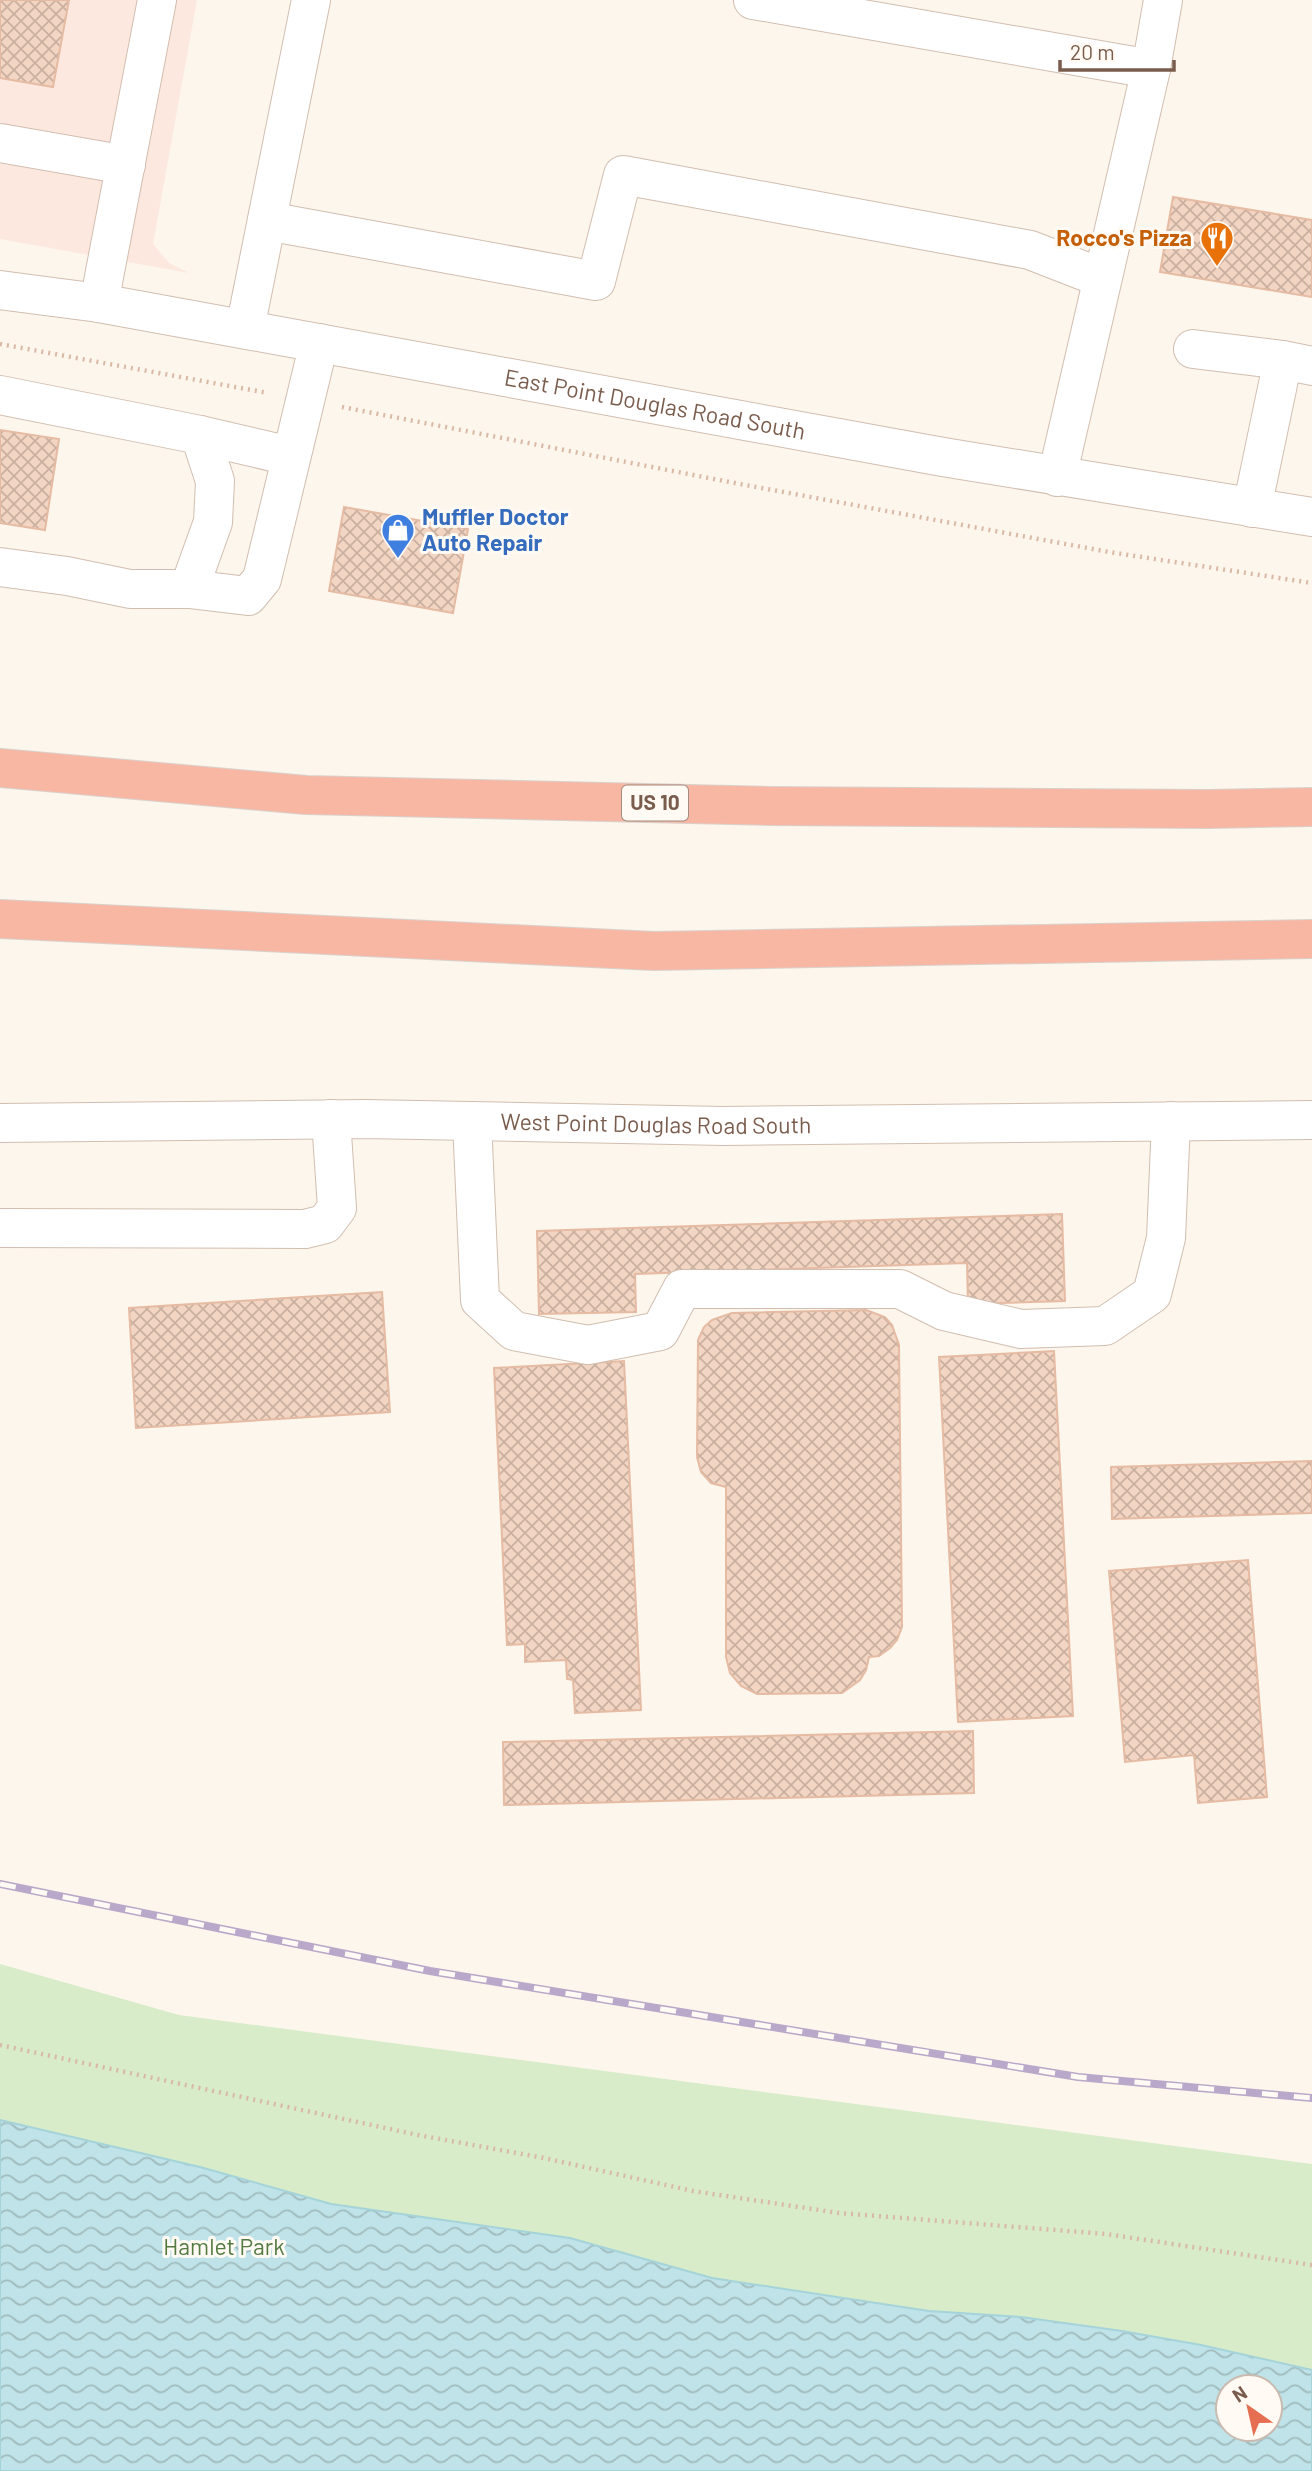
<svg xmlns="http://www.w3.org/2000/svg" width="1312" height="2471" font-family="Barlow,sans-serif">
<defs>
<pattern id="water-waves" width="16" height="10" patternUnits="userSpaceOnUse" patternTransform="scale(1.75)"><rect width="16" height="10" fill="#bfe3e8"/><path d="M0 5q4-4 8 0t8 0" fill="none" stroke="#a0bbbe"/></pattern>
<pattern id="building-cross-hatch" width="8" height="8" patternUnits="userSpaceOnUse" patternTransform="scale(1.75)"><rect width="8" height="8" fill="#f3d5c3"/><path d="M0 0l8 8M0 8l8-8" fill="none" stroke="#cab0a1"/></pattern>
</defs>
<rect width="100%" height="100%" fill="#fdf6ec"/>
<path fill="#fde8e0" d="M0 0H197L153 244 169 263 189 273 0 239Z"/>
<path fill="#d8ecc9" fill-rule="evenodd" d="M0 1964 179 2015 1312 2164V2471H0ZM1228 2387H1270V2429H1228Z"/>
<path fill="url(#water-waves)" stroke="#a5d3da" stroke-width="2" fill-rule="evenodd" d="M0 2120 200 2167 331 2204 570 2238 712 2278 929 2311 1021 2317 1122 2331 1201 2345 1312 2370V2471H0ZM1228 2387H1270V2429H1228Z"/>
<path fill="url(#building-cross-hatch)" stroke="#e6bba3" stroke-width="2" d="M0 0H69L53 87 0 78Z
M1173 197 1312 220V297L1160 272Z
M0 430 59 439 45 530 0 523Z
M344 507 468 529 453 613 329 591Z
M1062 1214 1065 1301 968 1304 967 1263 635 1274 636 1312 539 1314 537 1231Z
M382 1292 390 1412 136 1428 129 1308Z
M866 1310 885 1317 892 1325 899 1345 902 1627 897 1640 890 1648 879 1656 869 1657 866 1670 860 1680 842 1693 757 1694 741 1686 730 1673 726 1657V1487L711 1483 701 1472 697 1457 698 1340 704 1327 712 1320 732 1313Z
M1054 1351 1073 1716 958 1722 939 1357Z
M624 1361 641 1710 575 1713 573 1680 567 1679 566 1660 525 1662V1644L507 1645 494 1368Z
M1312 1461V1513L1112 1519 1111 1467Z
M1248 1560 1267 1797 1198 1803 1194 1755 1125 1762 1109 1571Z
M973 1731 974 1793 504 1805 503 1742Z"/>
<g fill="none" stroke-linecap="round" stroke-linejoin="round">
<defs>
<g id="minor">
<path d="M753 0 1151 69 1057 477"/>
<path d="M1151 69 1163 0"/>
<path d="M0 143 126 165"/>
<path d="M267 221 596 281 623 175 1030 250 1102 278"/>
<path id="s1" d="M0 290 99 303 943 457 1312 517"/>
<path d="M99 303 157 0"/>
<path d="M245 329 311 0"/>
<path d="M1193 349 1283 360"/>
<path d="M0 395 200 435 290 456"/>
<path d="M1252 508 1283 360 1312 366"/>
<path d="M0 567 67 576 130 589H189L248 596 262 579 319 343"/>
<path d="M189 589 213 522 215 481 200 435"/>
<path d="M472 1121 480 1300 514 1331 588 1345 660 1331 682 1289H900L944 1311 1021 1329 1105 1326 1152 1294 1166 1238 1171 1121"/>
<path id="s2" d="M0 1123 365 1119 724 1126 1312 1120"/>
<path d="M0 1228 305 1229 325 1224 337 1208 331 1119"/>
</g>
<path id="highway" d="M0 768 306 795 770 806 1208 809 1312 807
M0 919 654 951 1312 939"/>
</defs>
<use href="#minor" stroke="#d1beb0" stroke-width="40"/>
<use href="#highway" stroke="#dad1cd" stroke-width="40"/>
<path stroke="#d9b8a5" stroke-width="4.5" stroke-dasharray="2 5" stroke-linecap="butt" d="M0 344 268 393
M342 407 740 484 1109 552 1312 583
M0 2045 418 2135 539 2157 693 2191 839 2213 1106 2234 1312 2265"/>
<use href="#minor" stroke="#fff" stroke-width="38"/>
<use href="#highway" stroke="#f7b7a3" stroke-width="38"/>
<defs>
<path id="rail" d="M0 1884 430 1971 1078 2077 1312 2098"/>
</defs>
<use href="#rail" stroke="#b9a8c9" stroke-width="8"/>
<use href="#rail" stroke="#fffaf3" stroke-width="5" stroke-dasharray="16" stroke-linecap="butt"/>
</g>
<defs>
<symbol id="restaurant-pin" viewBox="-11 -11 22 30"><path d="M0 17L-7.5 6A9.5 9.5 0 1 1 7.5 6Z" fill="#e8710a" stroke="#fffaf3"/><path d="M-5-6h1v4h1v-4h1v4h1v-4h1v5L-1.5 .5V6h-2V.5L-5-1ZM5-6V6H3V1.5H1.5Q1.5-4 5-6Z" fill="#fff"/></symbol>
<symbol id="shop-pin" viewBox="-11 -11 22 30"><path d="M0 17L-7.5 6A9.5 9.5 0 1 1 7.5 6Z" fill="#3f7fe0" stroke="#fffaf3"/><path d="M-5-2.5h2.3a2.7 3.5 0 0 1 5.4 0H5L5.5 6h-11ZM-1.5-2.5h3a1.5 2.3 0 0 0-3 0Z" fill="#fff"/></symbol>
</defs>
<g fill-rule="evenodd">
<use href="#restaurant-pin" x="1198" y="219" width="38" height="52"/>
<use href="#shop-pin" x="379" y="511" width="38" height="52"/>
</g>
<g text-anchor="middle" stroke-width="6" stroke-linejoin="round" paint-order="stroke">
<rect fill="#fffaf3" stroke="#a28b7f" stroke-width="2" x="622" y="785.5" width="66" height="35" rx="5"/>
<g font-size="21" font-weight="bold" fill="#7a5c4d">
<text x="655" y="810">US 10</text>
</g>
<g font-size="23" font-weight="bold" fill="#c56008" stroke="#fffaf3" text-anchor="end">
<text x="1192" y="246">Rocco's Pizza</text>
</g>
<g font-size="23" fill="#7a5c4d" stroke="#fffaf3">
<text dy="8" stroke="none"><textPath href="#s1" startOffset="665">East Point Douglas Road South</textPath></text>
<text dy="8" stroke="none"><textPath href="#s2" startOffset="656">West Point Douglas Road South</textPath></text>
</g>
<g font-size="23" font-weight="bold" fill="#366cbe" stroke="#fffaf3" text-anchor="start">
<text x="422" y="525">Muffler Doctor<tspan x="422" dy="26">Auto Repair</tspan></text>
</g>
<g font-size="23" fill="#537a41" stroke="#fffaf3">
<text x="224" y="2255">Hamlet Park</text>
</g>
</g>
<g transform="translate(1249 2408) rotate(326)"><circle r="33" fill="#fffaf3" stroke="#cabbb1" stroke-width="2"/>
<path d="M0-5L12 26L0 18L-12 26Z" fill="#e76f51"/>
<text y="-10" font-size="19" font-weight="bold" text-anchor="middle" fill="#7a5c4d">N</text>
</g>
<path d="M1060 60v10h114v-10" fill="none" stroke="#7a5c4d" stroke-width="3.5"/>
<text x="1070" y="60" font-size="21" fill="#7a5c4d" stroke="#fffaf3" stroke-width="5" paint-order="stroke">20 m</text>
</svg>
